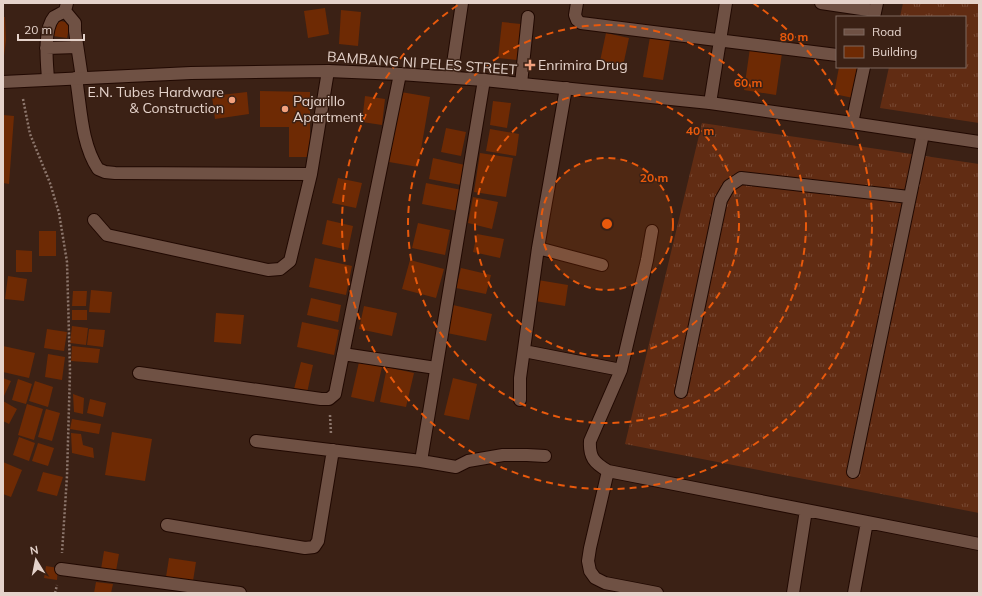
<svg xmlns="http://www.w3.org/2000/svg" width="982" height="596" font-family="Mulish,sans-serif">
<defs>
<pattern id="grass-tufts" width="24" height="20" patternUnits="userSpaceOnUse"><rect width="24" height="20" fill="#612c13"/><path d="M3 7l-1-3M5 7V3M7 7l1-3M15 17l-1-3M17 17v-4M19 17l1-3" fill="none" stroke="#784a34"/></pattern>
</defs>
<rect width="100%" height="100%" fill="#3b2115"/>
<path fill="url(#grass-tufts)" d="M903 3H979V123L880 108 889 67H965V17H900Z
M702 123 979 164V513L625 444Z"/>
<path fill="#6e2a04" d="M325 8 329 34 308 38 304 11Z
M341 10 361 12 358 46 339 44Z
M3 17H5L6 40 4 56H3Z
M56 20 70 23 67 38 53 36Z
M502 22 521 24 517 60 498 58Z
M606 33 629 38 623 66 600 61Z
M650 37 670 41 663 80 643 77Z
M750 48 782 53 776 95 744 90Z
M839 67H859L853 98 834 94Z
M260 91 310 92V157H289V127H260Z
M247 92 249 114 215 119 212 96Z
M401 92 430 97 418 167 389 162Z
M365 96 385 99 382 125 362 122Z
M493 101 511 103 507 128 490 125Z
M3 115 14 116 9 184 3 183Z
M446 128 466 132 461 156 441 152Z
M490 129 519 134 516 156 486 151Z
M480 153 513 158 506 197 474 192Z
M433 158 465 165 461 185 429 179Z
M338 178 362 183 356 208 332 203Z
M426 183 462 190 458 211 422 204Z
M473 197 498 202 492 229 468 223Z
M327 220 353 226 348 250 322 244Z
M418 223 450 230 445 255 412 248Z
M39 231H56V256H39Z
M477 234 504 239 500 258 473 252Z
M16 250 32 251V272H16Z
M315 258 352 266 346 295 309 287Z
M410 260 444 269 436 298 402 289Z
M461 268 491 275 486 294 456 288Z
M8 276 27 279 24 301 5 299Z
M538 280 568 285 565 306 535 301Z
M91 290 112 292 110 313 89 312Z
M73 291H87L86 306H72Z
M311 298 341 305 338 322 307 315Z
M453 305 492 314 486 341 447 333Z
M364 306 397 313 392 336 359 329Z
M72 310H87V320H72Z
M216 313 244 315 241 344 214 342Z
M302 322 339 330 334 355 297 347Z
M72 326 88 328 86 345 70 343Z
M47 329 67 332 64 351 44 348Z
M89 329 105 330 103 347 87 345Z
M3 346 35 353 29 378 3 372Z
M72 346 100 349 98 363 71 361Z
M48 354 65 357 62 380 45 377Z
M301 362 313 365 307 393 294 389Z
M359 362 382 367 374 402 351 397Z
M387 367 414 373 406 407 380 402Z
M3 378 11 381 4 396H3Z
M453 378 477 384 469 420 444 415Z
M18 379 32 384 26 404 12 400Z
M35 381 53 387 48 407 29 401Z
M73 394 84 398 83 414 74 412Z
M90 399 106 403 103 417 87 413Z
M3 401 17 409 9 424 3 421Z
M27 404 43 409 34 440 18 435Z
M46 409 60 413 52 441 38 437Z
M72 419 101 424 99 434 70 429Z
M112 432 152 439 145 481 105 475Z
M71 433 81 434 83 445 93 448 94 458 72 453Z
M19 437 35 443 29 461 13 455Z
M38 443 54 448 48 466 32 461Z
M3 462 22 470 11 497 3 494Z
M43 472 63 477 57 496 37 491Z
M104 551 119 554 116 571 101 569Z
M169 558 196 562 193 581 166 577Z
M46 566 58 568 57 580 44 578Z
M96 582 113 584 111 593H94Z"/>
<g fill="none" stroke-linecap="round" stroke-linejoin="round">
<defs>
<path id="lane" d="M821 3 875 11
M451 77 462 3
M681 392 721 200 729 186 741 178 909 197
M853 472 923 134"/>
<path id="street" d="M577 3 575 15 577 20 581 23 837 55
M65 11 75 23V31L82 78
M874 17 877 3
M46 48 77 47
M76 78C81 108 81 143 98 169L105 172 115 173 311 174
M48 79C47 63 43 30 54 17 57 15 62 13 65 11L67 3
M521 84 528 17
M710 103 726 3
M852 123 864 67
M94 220 107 235 268 270 280 269 290 261 311 174 328 71
M652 231 647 260 621 370 590 441C589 457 594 463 608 471L979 544
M538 248 602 265
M524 351 621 370
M343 354 436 368
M139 373 321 399H329L335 394 400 74
M520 400V378L538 248 566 88
M256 441 421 461 456 467 468 461 503 455H527L545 456
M421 461 484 80
M608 471 590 548 588 561 590 571 595 578 605 583 657 593
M167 525 305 548 314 547 318 541 333 450
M61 569 240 593
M793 593 806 510
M854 593 867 522"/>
<path id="secondary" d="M3 82 191 73 328 71 400 74 484 80 710 103 852 123 979 142"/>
</defs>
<use href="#lane" stroke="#210902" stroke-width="14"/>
<use href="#street" stroke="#210902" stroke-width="14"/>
<use href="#secondary" stroke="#210902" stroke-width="14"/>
<path stroke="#8d776d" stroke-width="2.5" stroke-dasharray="2 2" stroke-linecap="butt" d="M23 99 30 134 50 183 59 213 67 262 70 371 67 476 62 553
M330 415 331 434
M55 593 57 585"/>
<use href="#lane" stroke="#6f5144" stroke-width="12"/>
<use href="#street" stroke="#6f5144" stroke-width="12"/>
<use href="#secondary" stroke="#6f5144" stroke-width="12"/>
</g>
<circle cx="607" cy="224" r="66" fill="#e8590c" fill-opacity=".12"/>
<g fill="none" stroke="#e8590c" stroke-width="2" stroke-dasharray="7 5">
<circle cx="607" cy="224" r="66"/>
<circle cx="607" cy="224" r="132"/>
<circle cx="607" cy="224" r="199"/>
<path d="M753 3A265 265 0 1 1 461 3"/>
</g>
<g fill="#f2a17e" stroke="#3b2115" stroke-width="1.5">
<path d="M528 59h4v4h4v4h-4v4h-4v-4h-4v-4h4z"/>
<circle cx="232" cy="100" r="4"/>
<circle cx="285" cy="109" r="4"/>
</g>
<g text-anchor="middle" stroke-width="3" stroke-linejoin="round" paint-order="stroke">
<g font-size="14" fill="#e5d3cb" stroke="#3b2115">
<text transform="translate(422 63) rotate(4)" y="5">BAMBANG NI PELES STREET</text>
</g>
<g font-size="14" fill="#e5d3cb" stroke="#3b2115" text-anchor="start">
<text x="538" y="70">Enrimira Drug</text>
<text x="224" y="97" text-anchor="end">E.N. Tubes Hardware<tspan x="224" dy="16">&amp; Construction</tspan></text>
<text x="293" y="106">Pajarillo<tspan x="293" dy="16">Apartment</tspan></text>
</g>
</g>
<circle cx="607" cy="224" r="6" fill="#e8590c" stroke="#3b2115" stroke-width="2"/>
<g font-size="12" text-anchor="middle" font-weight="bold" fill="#e8590c" stroke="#3b2115" stroke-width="3" stroke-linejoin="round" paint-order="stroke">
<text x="794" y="41">80 m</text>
<text x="748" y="87">60 m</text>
<text x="700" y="135">40 m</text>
<text x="654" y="182">20 m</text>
</g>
<rect width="982" height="596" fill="none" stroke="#e5d3cb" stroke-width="8"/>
<rect x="836" y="16" width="130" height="52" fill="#3b2115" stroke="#7f685e"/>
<rect x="844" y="29" width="20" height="6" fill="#6f5144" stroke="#7f685e"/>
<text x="872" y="36" font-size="12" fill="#e5d3cb">Road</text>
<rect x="844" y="46" width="20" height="12" fill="#6e2a04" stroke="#7f685e"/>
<text x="872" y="56" font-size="12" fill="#e5d3cb">Building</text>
<g transform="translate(36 560) rotate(350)" stroke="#3b2115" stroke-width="3" paint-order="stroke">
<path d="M0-3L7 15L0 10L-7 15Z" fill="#e5d3cb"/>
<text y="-6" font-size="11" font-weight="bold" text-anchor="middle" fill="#e5d3cb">N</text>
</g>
<path d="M18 34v6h66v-6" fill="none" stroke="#e5d3cb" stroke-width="2"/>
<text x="24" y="34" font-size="12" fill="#e5d3cb" stroke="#3b2115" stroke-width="3" paint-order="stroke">20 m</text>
</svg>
